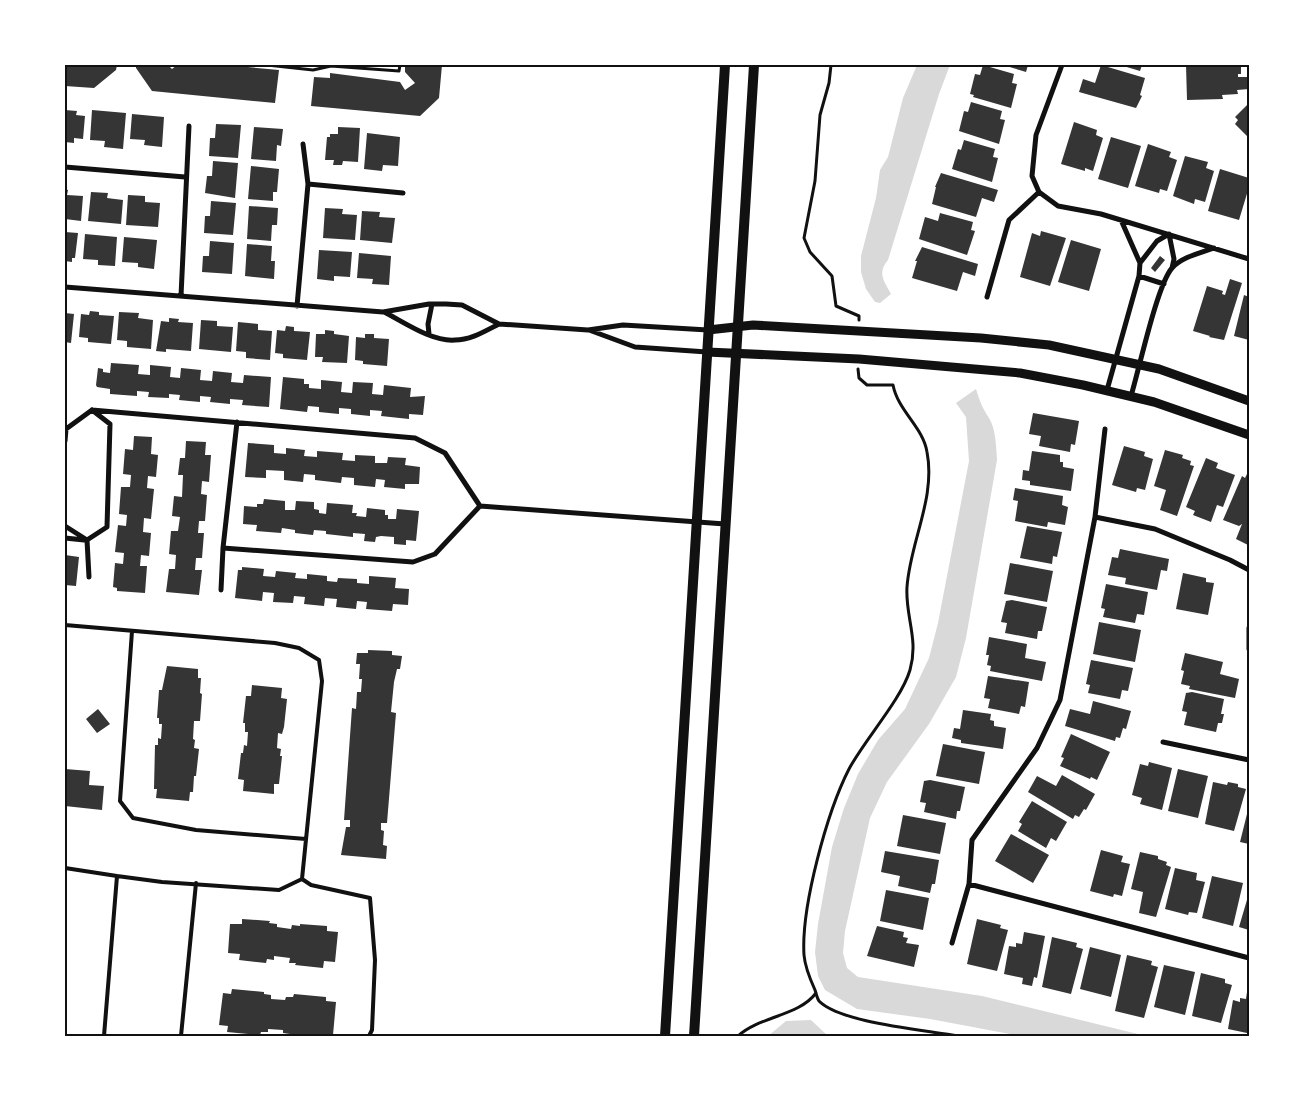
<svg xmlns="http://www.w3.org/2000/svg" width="1314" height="1101" font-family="Mulish,sans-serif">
<rect width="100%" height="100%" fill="#fff"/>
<path fill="#d9d9d9" d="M917 65H950L939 94 888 260C877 273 884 281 891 294L880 303 875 302 866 289 861 272V256L876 198 880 170 888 157 903 98Z
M976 389C980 402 982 407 989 418 996 429 996 447 997 460L966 638 956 677 929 724 887 782 870 818 845 931 843 953 847 968 858 977 982 996 1146 1036H1021L930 1019 857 1009 825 990 818 976 815 952 818 924 832 847 844 808 858 774 878 740 905 709 929 658 938 623 969 461 966 417 956 403Z
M811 1020 828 1036H768L786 1021Z"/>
<path fill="#353535" d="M65 65H117L116 70 94 88 65 86Z
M136 65H168L172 69 177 65H225L279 70 275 103 152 91 136 68Z
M405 65H442L439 98 420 116 311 106 314 77 330 78V73L400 82 405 90 415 83 405 72Z
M983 65 1014 74 1012 83 1017 84 1011 108 973 97 974 95 970 94 975 74 980 75Z
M1003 65H1028L1026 72Z
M1101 65 1145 78 1140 95 1142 96 1136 108 1079 92 1083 79 1095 83Z
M1120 65H1142L1140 71Z
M1186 65H1241V74H1238V77H1249V89L1237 90 1238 94 1222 95 1223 99 1187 100Z
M971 102 1002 111 1000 119 1005 120 999 144 959 131 964 111 968 112Z
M1249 103V136L1248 137 1235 124 1238 120 1235 117Z
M65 110 77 111 76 115 85 116 83 139 74 138V143L65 142Z
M92 110 126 113 123 149 104 147 105 141 90 140Z
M132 114 164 117 162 147 144 145 145 140 130 139Z
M1074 122 1097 130 1096 135 1103 138 1093 171 1085 168V171L1061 164Z
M216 124 241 125 238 158 209 156 210 138H215Z
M254 127 283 129 281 146 277 145 276 161 251 159Z
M338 127 360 128 358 162 343 161 342 165H333L334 160H325L327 137H330V134H338Z
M367 133 400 137 398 166 383 165 382 171 364 169Z
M1111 137 1141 146 1128 188 1098 179Z
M964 140 995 149 993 157 998 158 992 182 952 169 958 149 961 150Z
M1148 144 1171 152 1169 157 1177 160 1167 191 1160 189 1159 193 1135 186Z
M1185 156 1208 162 1206 168 1214 171 1205 202 1195 199 1194 204 1173 196Z
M213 161 238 163 235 198 205 193 207 176H212Z
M251 166 279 169 277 192H273V201L248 199Z
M1220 169 1249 178V187L1239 220 1208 211Z
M941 173 998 190 994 202 982 198 976 217 932 204 936 187H935Z
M65 189 68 190 67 195 83 196 81 221 65 219Z
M91 192 108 193 107 198 123 200 121 224 88 221Z
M128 195 145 196V202L160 203 158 227 126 225Z
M211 201 236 203 233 235 204 233 205 216H210Z
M249 206 278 208 277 225H272L271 241 247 239Z
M325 208 343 209 342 214 357 215 355 240 323 238Z
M362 211 380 212 379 217 395 218 392 243 360 240Z
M940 213 973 222 971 230 975 231 967 255 919 239 925 217 938 221Z
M1041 231 1066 238 1050 286 1020 277 1032 233 1040 236Z
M65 232 78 233 75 258H72V262L65 261Z
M85 234 117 237 115 266 98 265V260L83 259Z
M124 237 157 240 154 269 138 267V263L122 262Z
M1071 240 1101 249 1089 291 1058 282Z
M210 241 234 243 232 274 202 272 203 256H209Z
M247 244 272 246 271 261H275L274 279 245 276Z
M922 247 978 264 975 276 963 272 957 291 912 278 917 261H915Z
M319 250 352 252 350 277 334 276V281L317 279Z
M359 253 391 256 389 285 372 284 373 279 357 278Z
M1160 256 1165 260 1155 272 1151 268Z
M1230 279 1242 283 1224 340 1209 337 1210 336 1193 331 1207 286 1223 291 1222 294 1225 295Z
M1244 295 1249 297V340L1234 336Z
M90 311 99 312V315L114 316 111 344 88 342V338L79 337 81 314 89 315Z
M119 312 139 313 138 318 153 320 151 349 127 347V341L117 340Z
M65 313 74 314 71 343 65 342Z
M169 318 179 319 178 322 193 323 191 351 166 349V352L156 351 161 321 169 322Z
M201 320 217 321V326L233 327 231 352 199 349Z
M238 322 258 324V330L272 331 270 360 246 358V352L236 351Z
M286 326 294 327V331L310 332 307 360 283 358V354L275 353 277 330 285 331Z
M325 330 334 331V334L349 336 347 363 322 362 323 357H315L316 334H325Z
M365 334H374V338L389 339 387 366 363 364V361L355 360 356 337 365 338Z
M111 363 139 365 138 374 150 375V365L171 367 170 377 180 378 181 368 201 370 200 380 212 381 213 371 232 373 231 382 243 383 244 375 271 377 269 407 242 405 243 400 230 399V404L210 402 211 397 200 396V402L179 400 180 395 169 394V398L148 397 149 392 137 391V396L110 394V389L97 387 96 385 98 368 103 369V372L110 373Z
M283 377 304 379V384H309V388L321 389V380L342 382 341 392 352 393 353 382 373 383 372 394 383 395 384 385 411 388 410 397 425 396 423 415 409 414V419L381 416 382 411 370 410V416L351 414V409L339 408V414L319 412V407L308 406 307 412 280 409Z
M1033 413 1079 421 1075 445 1071 444 1070 452 1039 446 1041 436 1029 434Z
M134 436 152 437 151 454 158 455 156 477 148 476 147 488 154 489 151 519 144 518 143 532 151 533 149 556 141 555 140 566H147L145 593 117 591V588L113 587 115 563 123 564 124 553 115 552 118 525 126 526 127 515 119 514 121 487H130L131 475 123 474 125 449 133 450Z
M186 441 206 442 205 455H211L209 482 202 481 201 494 207 495 205 521H199L198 533H204L202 558H196L195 570H202L199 595 166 592 169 569H175L176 555 169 554 171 531H178L180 517 172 516 174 496 182 497 183 475H178L180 458H185Z
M248 443 274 445V453L286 454V448L305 450 304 456 317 457V451L343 453 342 460 355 461V455L375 456V463H387L388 457 406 458 405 465 420 467 419 484H405V489L384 487 385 480 376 479 375 487 354 485V478L342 477 341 483 315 480V475L304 474 303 482 284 480V471L266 470V478L245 477Z
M1124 446 1145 452 1144 456 1153 459 1145 490 1137 488 1136 492 1112 485Z
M1165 450 1183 455 1182 458 1191 461 1190 465 1194 466 1177 516 1160 510 1166 490 1154 486Z
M1032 451 1060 455V462H1063V467L1074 469 1071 491 1030 485V481L1022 480 1023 470 1029 471Z
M1206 458 1218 463 1216 468 1235 475 1223 507 1217 505 1211 522 1193 515 1195 511 1186 507Z
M1249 470V542L1248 545 1236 539 1242 524 1239 526 1223 520 1242 476 1245 478Z
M1015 488 1063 496 1062 505 1068 507 1065 525 1048 522 1047 527 1015 521 1018 501 1013 500Z
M264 499 285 501V510H295L296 501 314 502V509L319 510V513L326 514 327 503 353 505 352 513H357L356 516 366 517 367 508 385 510V515H388V519H396L397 509 419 511 416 541 406 540V545L394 544V537L381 536 376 537 375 542 364 541 365 534 353 533V537L326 534V531L314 530 313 535 295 533V530L282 528 281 533 256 531 257 525 243 524 244 506 257 507V504H263Z
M1027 526 1062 532 1057 557 1053 556 1052 564 1020 558Z
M1120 549 1169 559 1167 571 1161 570 1157 590 1125 584 1126 578 1108 575 1112 557 1118 558Z
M65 555 79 557 76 586 65 585Z
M1010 563 1053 571 1047 602 1004 594Z
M242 567 264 569 263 576 275 577 276 571 296 573 295 578 307 579V574L327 576V581L337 582 338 578 357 579V583L369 584V576L396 578 395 588 409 589 408 605 393 604 392 611 366 609 367 602 357 601 356 609 336 607 337 599 325 598 324 606 304 604 305 597 294 596 293 603 273 602 274 593 263 592 262 601 235 598 238 570H242Z
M1183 573 1206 578V582L1214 583 1208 615 1176 609Z
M1106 584 1148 592 1144 615 1137 614 1135 623 1103 617 1105 609 1101 608Z
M1012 600 1047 607 1042 631H1038L1037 639 1005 633 1007 623 1001 622 1006 601Z
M1099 622 1141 630 1135 662 1093 654Z
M989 637 1027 644 1025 658 1046 662 1042 681 990 671 991 666 987 665 989 655H986Z
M368 650 392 651V655L402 656 400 669H397L394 682 391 712 396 713 387 823H381V830L384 831 383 845 387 846 386 859 341 855 346 827H350V820H344L352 708 356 709 357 692H361L362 679H359L360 664H356L357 653H368Z
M1185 653 1223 662 1220 674 1239 679 1235 698 1189 689 1190 686 1181 684 1184 671 1181 670Z
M1091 660 1133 668 1128 691 1122 690 1120 699 1088 693 1090 685 1086 684Z
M167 666 198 669V678H201L200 693 202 694 200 721H194L193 739 195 740 194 748 199 749 196 776H194L193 792H190L189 801 156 798 157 789H154L155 745H158V738L161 739 162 724H159V718H157L159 690H162Z
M988 676 1029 682 1025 707 1021 706 1019 714 988 708 990 699 984 698Z
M252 685 282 688 281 698 287 699 284 727 282 734 278 733 277 748 281 749 280 756H282L279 784H274V794L243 791 244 780 238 779 241 753H243L244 745 247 746 248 732H245V723H243L246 696H251Z
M1192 692 1224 699 1221 714H1224L1222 723H1218L1216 732 1184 725 1187 712 1182 711 1186 693Z
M1093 701 1131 711 1126 729 1123 728 1120 738 1116 737 1115 741 1065 726 1070 709 1090 714Z
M98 709 110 724 97 733 86 719Z
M963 710 991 714 990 720 994 721V726L1006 728 1003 749 961 743V740L952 738 954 728 960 729Z
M1071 734 1110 752 1097 780 1091 777 1090 779 1060 766 1064 758 1061 757Z
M943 744 985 752 979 784 936 776Z
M1149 762 1172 768 1162 810 1140 804 1142 798 1132 795 1140 764 1148 766Z
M65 769 90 771 89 785 104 786 102 810 65 806Z
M1178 769 1208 776 1198 818 1168 811Z
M1062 775 1095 794 1086 810 1084 809 1079 817 1075 815 1073 819 1028 792 1037 776 1056 786Z
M930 780 965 787 960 811H957L956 819 924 812 926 803 920 802 924 781Z
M1213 782 1227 785 1228 782 1238 784V787L1246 789 1234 831 1205 824Z
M1032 801 1067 822 1056 841 1051 838 1046 848 1018 831 1022 824 1019 822Z
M1249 806V844L1240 842Z
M903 815 946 823 940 854 897 846Z
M1011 834 1049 855 1033 883 995 861Z
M1101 850 1123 856 1121 862 1130 864 1122 896 1114 894 1113 897 1090 891Z
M885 851 939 860 935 884H932L930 893 898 886 900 876 881 872Z
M1140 852 1158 856V859L1167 862 1166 865 1171 867 1156 917 1139 913 1143 892 1131 889Z
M1175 868 1197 873 1196 880 1205 882 1197 913 1189 912 1188 915 1165 909Z
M1212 876 1243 883 1233 926 1202 918Z
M886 890 929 898 923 930 880 921Z
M1249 893V930L1239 927Z
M242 919 270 921 269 923 277 924V927L291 929 292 925 300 926V924L327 926V931L338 932 335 962 324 961 323 968 295 965 296 963H289L290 958 274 956V960L267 959 266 963 239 960 240 954 228 953 230 924H242Z
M977 919 1001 925 1000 928 1008 930 997 971 967 964Z
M877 926 904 932 903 937 908 938 906 943 919 945 914 967 867 956Z
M1024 932 1045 936 1037 978 1034 977 1032 986 1022 984 1023 978 1004 974 1009 946 1016 947V943L1022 944Z
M1052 937 1077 943 1076 947 1083 949 1071 994 1042 987Z
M1090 947 1121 955 1111 997 1080 989Z
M1127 955 1152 961 1151 965 1158 967 1144 1018 1115 1011Z
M1164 965 1195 972 1185 1015 1154 1007Z
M1201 973 1225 979V983L1232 985 1221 1023 1192 1016Z
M1248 985 1249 1036H1247V1033L1228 1029 1233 1000 1240 1002V998L1246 999Z
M232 989 264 992V994L271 995V999L285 1000 286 997H293L294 994 326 997V1001L336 1002 333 1035 290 1036V1034L283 1033V1030L268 1029V1032H261L260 1035 227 1032 228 1026 219 1025 223 993 231 994Z"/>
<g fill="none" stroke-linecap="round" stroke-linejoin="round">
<path stroke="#111" stroke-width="3" d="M267 65 313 70 331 66 399 71 400 65
M831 65 829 83 820 115 815 181 804 238 810 252 832 276 836 306 859 316V320
M858 369 859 378 867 385H893C898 411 923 427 927 452 936 498 910 542 907 587 905 616 919 639 910 670 901 700 865 739 849 769 827 812 801 907 804 955 805 967 810 979 815 990 816 993 817 998 819 1001 840 1023 927 1030 958 1036
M738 1036C760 1016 799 1016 816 993"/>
<path stroke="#111" stroke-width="4" d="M65 625 275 643 299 648 319 660 322 681 302 879 279 890 162 882 117 876 104 1036
M132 631 120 801 133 818 196 830 306 839
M65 868 117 876
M302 879 311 885 370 898 375 960 372 1030 369 1036
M181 1036 196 883"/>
<path stroke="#111" stroke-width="5" d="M1062 65 1036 135 1032 176 1039 192 1058 206 1101 214 1249 259
M65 167 185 177
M308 184 403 193
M1169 234 1174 259 1172 268
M1140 263 1157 241 1169 234
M1139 276 1164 284
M65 287 383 312 429 304H446L462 305 499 324 588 330 623 325 708 330
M181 296 189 126
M987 297 1009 220 1039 192
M297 306 308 184 303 144
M384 312C404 322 432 342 455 340 471 340 485 331 499 324
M589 330 635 347 707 352
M429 334 428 324 432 304
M1107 390 1139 276 1140 263 1121 220
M1131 396C1139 370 1157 285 1172 268 1182 257 1200 253 1214 248
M92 410 415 438 445 453 480 506
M65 441 66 429 92 410
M480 506 725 524
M1095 517 1155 529 1230 560 1249 570
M65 526 87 540
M65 538 84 540
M87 540 107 527 110 424 92 410
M87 540 89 577
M223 548 413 562 435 554 480 506
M221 590 223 548 237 422
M1249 628V649
M1163 742 1249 760
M969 884 1249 958
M952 943 969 884 972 840 1037 748 1060 700 1095 517 1105 429"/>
<path stroke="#111" stroke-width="9" d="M708 330 753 325 981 338 1049 345 1159 369 1249 401
M707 352 859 359 1020 373 1083 385 1154 402 1249 435"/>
<path stroke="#111" stroke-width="10" d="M665 1036 725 65
M694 1036 754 65"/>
</g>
<rect width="1314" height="1101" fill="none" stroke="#ffffff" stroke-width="132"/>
<rect x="66" y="66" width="1182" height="969" fill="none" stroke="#111" stroke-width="2"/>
</svg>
